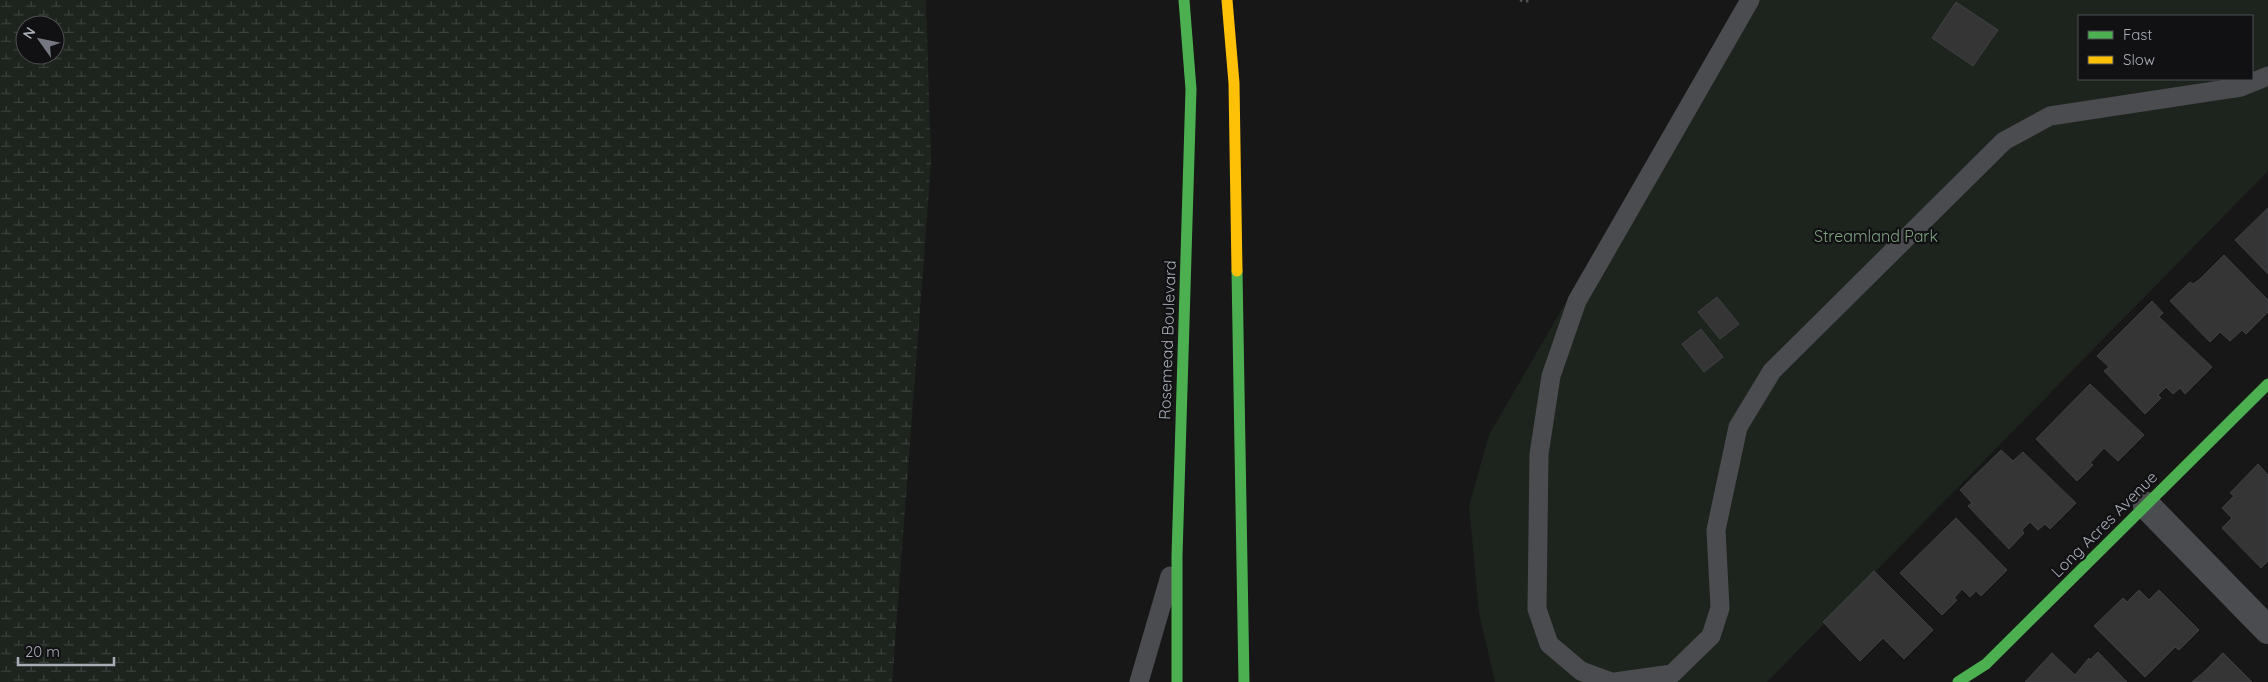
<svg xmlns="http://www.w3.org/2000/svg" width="2268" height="682" font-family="Quicksand,sans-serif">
<defs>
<pattern id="wetland-marsh" width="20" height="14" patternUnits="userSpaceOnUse" patternTransform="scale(1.25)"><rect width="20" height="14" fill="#1d241e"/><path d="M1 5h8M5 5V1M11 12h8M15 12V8" fill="none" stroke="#3b413d"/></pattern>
</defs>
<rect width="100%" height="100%" fill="#171717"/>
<path fill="#1d241e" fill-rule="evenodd" d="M1741 0H2268V171L1767 682H1495L1479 613 1469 506 1489 435ZM2079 16H2252V79H2079Z"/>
<path fill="url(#wetland-marsh)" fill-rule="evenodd" d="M0 0H926L931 163 892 682H0ZM25 25H55V55H25Z"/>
<path fill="#353536" stroke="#3f4043" d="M1956 2 1998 30 1973 66 1932 38Z
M2268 208V274L2235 240Z
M2224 255 2268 300V312L2246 334 2242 330 2230 341 2220 332 2210 342 2170 301 2190 282 2193 284 2200 279Z
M1717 297 1739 324 1720 339 1698 312Z
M2152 301 2163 313 2159 317 2212 367 2185 394 2180 388 2173 394 2166 387 2158 395 2161 398 2145 414 2104 371 2109 367 2097 356Z
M1701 329 1723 357 1704 372 1682 344Z
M2090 384 2144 435 2118 461 2104 448 2090 463 2093 465 2077 481 2036 439Z
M2001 450 2013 461 2023 452 2076 503 2050 529 2045 524 2038 530 2030 522 2022 530 2024 533 2009 549 1968 506 1972 503 1960 490Z
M2258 464 2268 475V561L2261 568 2222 528 2232 518 2222 508 2234 496 2230 493Z
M1956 518 2007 570 1981 596 1976 591 1970 597 1962 589 1954 598 1957 600 1942 615 1900 573Z
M1874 571 1933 630 1904 659 1883 638 1860 661 1823 622Z
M2139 590 2149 600 2159 590 2199 630 2179 650 2175 647 2145 677 2094 626 2123 598 2127 602Z
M2098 652 2127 682H2025L2052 653 2075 675 2089 658 2090 660Z
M2223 653 2252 682H2192L2204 672Z"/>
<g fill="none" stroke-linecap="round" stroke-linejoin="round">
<path stroke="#4d4e52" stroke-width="3" stroke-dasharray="2.5 4" stroke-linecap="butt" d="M1520 0 1525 2 1530 0"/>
<path stroke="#4b4c50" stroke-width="19" d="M1139 682 1170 576
M1611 682 1581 671 1549 644 1537 609 1539 454 1551 376 1577 301 1750 0
M1615 682 1672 674 1711 636 1720 608 1716 530 1738 427 1772 371 2004 141 2050 116 2241 87 2268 76"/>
<path stroke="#4b4c50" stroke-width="28" d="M2147 506 2268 630"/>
<path stroke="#4caf50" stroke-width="11" d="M1237 271 1244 682
M1177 682V556L1191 89 1184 0
M1958 682 1986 664 2268 384"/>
<path stroke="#ffc107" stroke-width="11" d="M1227 0 1234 83 1237 271"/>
</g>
<g text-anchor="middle" stroke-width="4.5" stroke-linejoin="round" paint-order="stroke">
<g font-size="16" fill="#7fa381" stroke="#111113">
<text x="1876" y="242">Streamland Park</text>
</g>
<g font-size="16" fill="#a8adb8" stroke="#111113">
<text transform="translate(1167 340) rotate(-88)" y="6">Rosemead Boulevard</text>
<text transform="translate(2104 524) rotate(-45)" y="6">Long Acres Avenue</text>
</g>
</g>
<rect x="2078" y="15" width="175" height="65" fill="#111113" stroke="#4d4f55"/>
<rect x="2088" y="31" width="25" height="8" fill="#4caf50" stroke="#4d4f55"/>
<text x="2123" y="40" font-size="15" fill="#a8adb8">Fast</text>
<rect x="2088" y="56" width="25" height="8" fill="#ffc107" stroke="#4d4f55"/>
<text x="2123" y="65" font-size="15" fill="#a8adb8">Slow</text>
<g transform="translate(40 40) rotate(303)"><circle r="24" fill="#111113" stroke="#4d4f55"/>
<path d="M0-4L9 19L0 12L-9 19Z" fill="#757880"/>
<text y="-8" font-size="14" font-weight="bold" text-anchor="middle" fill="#a8adb8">N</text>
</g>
<path d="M18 657v8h96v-8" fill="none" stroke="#a8adb8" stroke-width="2.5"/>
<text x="25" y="657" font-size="15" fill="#a8adb8" stroke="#111113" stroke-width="4" paint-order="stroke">20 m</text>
</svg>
